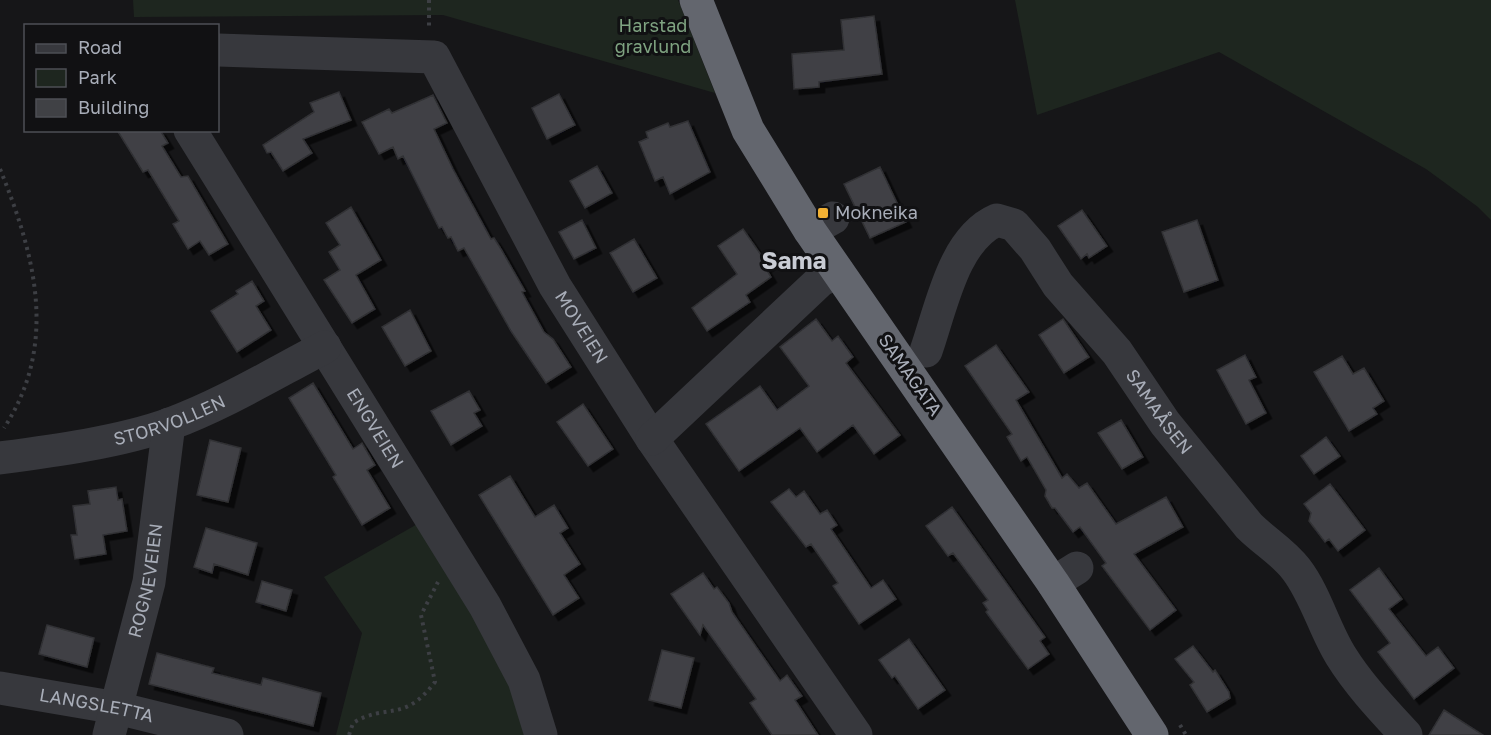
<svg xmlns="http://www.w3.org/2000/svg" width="1491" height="735" font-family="'Golos Text',sans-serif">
<defs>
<filter id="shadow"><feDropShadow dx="5.5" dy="5.5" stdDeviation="0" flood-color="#0009"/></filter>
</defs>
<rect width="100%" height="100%" fill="#161618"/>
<path fill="#1e261f" d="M133 0H678L715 93 443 15 134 17Z
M1015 0H1491V220L1478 207 1426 169 1219 52 1037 115Z
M421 522 500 655 531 735H336L362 633 324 577Z"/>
<path fill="#404145" stroke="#303034" stroke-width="1.5" filter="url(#shadow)" d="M874 16 882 74 819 82V87L794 89 792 54 844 50 841 20Z
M339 92 351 120 303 139 312 153 283 171 271 152 267 153 263 145 314 112 310 103Z
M559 94 575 125 547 139 532 108Z
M433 95 447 123 434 129 453 169 491 239 494 238 501 249 525 291 522 292 544 332 553 339 571 367 546 383 511 331 464 248 458 251 451 237 448 238 442 227 439 228 403 156 398 159 393 147 379 154 362 122 389 109 392 113Z
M688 121 710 172 670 194 663 177 655 181 639 142 648 138 646 132 668 123 670 127Z
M117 130H160L168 143 162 146 181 177 188 176 228 244 209 255 200 241 188 249 173 224 179 221 148 170 143 172Z
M597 166 612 193 585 208 570 181Z
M880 167 906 222 870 238 844 184Z
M351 207 381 260 356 275 375 309 352 323 324 280 340 270 329 252 340 245 326 223Z
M1082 210 1107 246 1089 258 1087 254 1081 259 1058 226Z
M582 220 596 248 574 259 559 232Z
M1197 220 1218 280 1184 292 1162 232Z
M743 229 768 265 765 267 771 277 746 295 750 302 707 331 692 308 737 274 718 246Z
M634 239 657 278 633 292 610 253Z
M252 281 264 301 256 306 271 330 237 352 211 311 238 294 236 291Z
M410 310 431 351 405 366 382 327Z
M816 319 832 341 838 336 853 357 846 363 900 435 874 454 853 425 817 452 800 428 739 471 706 424 760 386 777 410 809 386 780 347Z
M1063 319 1089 357 1064 373 1039 335Z
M996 345 1029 392 1016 400 1062 478 1067 474 1079 488 1087 483 1116 524 1166 497 1183 527 1134 554 1176 610 1150 630 1102 566 1106 563 1080 527 1073 532 1055 508H1052L1045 496 1046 490 1027 457 1021 461 1007 437 1012 434 965 366Z
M1245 355 1256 377 1249 380 1266 413 1246 424 1217 370Z
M1342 356 1353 374 1364 368 1384 401 1373 408 1377 414 1349 431 1314 372Z
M313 383 353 449 362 443 375 465 367 470 390 508 362 525 333 477 336 475 289 398Z
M469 391 480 410 474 413 482 426 451 445 431 411Z
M583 404 613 449 588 466 557 422Z
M1121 420 1143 457 1122 469 1098 433Z
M1326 437 1340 456 1314 474 1301 456Z
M210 440 241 448 228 502 197 495Z
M510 476 535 517 554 505 568 528 560 533 580 564 564 575 579 598 553 615 479 495Z
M1330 484 1365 530 1338 551 1329 539 1325 542 1309 521 1311 513 1304 504Z
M116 487 118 500 122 499 127 531 103 535 106 554 75 559 71 535H77L73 506 90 504 88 491Z
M789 489 796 497 804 491 820 514 827 510 837 525 831 529 871 588 883 580 896 599 859 624 833 586 838 583 811 544 806 547 771 502Z
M952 507 1045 637 1040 641 1049 654 1028 669 986 612 988 610 983 603 988 600 953 553 948 556 926 526Z
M206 528 257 543 248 575 214 564 212 573 194 567Z
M1379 568 1402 599 1389 609 1426 656 1438 647 1454 668 1414 699 1378 652 1390 643 1350 590Z
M703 573 714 589 717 587 729 603 732 612 780 681 787 675 802 696 795 700 818 735H772L750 703 756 699 703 625 700 635 671 594Z
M262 581 292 590 286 611 256 602Z
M47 625 94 638 87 667 39 654Z
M909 639 945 690 918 709 895 676 892 678 879 660Z
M1193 646 1213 672 1215 670 1229 692 1230 698 1207 712 1190 685 1194 682 1175 659Z
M662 650 694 658 681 708 649 700Z
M157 653 214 668 212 673 261 685 263 678 321 693 313 726 149 684Z
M1444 710 1483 735H1429Z"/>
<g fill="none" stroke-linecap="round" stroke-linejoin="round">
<path stroke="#3d3f44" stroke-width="4" stroke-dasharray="3 4.5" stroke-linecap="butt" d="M429 0V29
M0 169C35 255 59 344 4 428
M1180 725 1186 735
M349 735 353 723C387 702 403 724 435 682L421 615 438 582"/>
<g stroke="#37383d" stroke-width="33">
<path id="s1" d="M218 50 434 57 555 286 652 439 856 735"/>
<path id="s2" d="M190 130 485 606 524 680 541 735"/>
<path d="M810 231 833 218"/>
<path id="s3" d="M926 351C941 309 953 239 997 220L1014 225 1035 249 1058 285 1117 352 1165 423 1249 526C1265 542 1282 551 1296 569 1316 595 1324 629 1341 656 1359 685 1383 710 1406 735"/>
<path d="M652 439 821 280 838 272"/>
<path id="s4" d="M0 458C53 451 120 442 170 424 224 404 275 373 325 347"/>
<path d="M1053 583 1077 568"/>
<path id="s5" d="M0 688 117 708 227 735"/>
<path id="s6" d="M109 735 149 582 169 424"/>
</g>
<path stroke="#63666e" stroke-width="33" d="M696 0 748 130 810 231 1053 583 1152 735"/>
</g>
<rect fill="#f2b134" stroke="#111113" stroke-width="2" x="817" y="207" width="12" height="12" rx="3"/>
<g text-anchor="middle" stroke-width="6" stroke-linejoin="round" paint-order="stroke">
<g font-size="18" fill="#7fa381" stroke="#111113">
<text x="653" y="32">Harstad<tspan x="653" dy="21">gravlund</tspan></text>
</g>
<g font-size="18" fill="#a8adb8" stroke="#111113" text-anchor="start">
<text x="835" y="219">Mokneika</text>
</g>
<g font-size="18" fill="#a8adb8" stroke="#111113">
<text dy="6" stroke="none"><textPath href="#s1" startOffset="524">MOVEIEN</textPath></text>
<text transform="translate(910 375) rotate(55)" y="6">SAMAGATA</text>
<text dy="6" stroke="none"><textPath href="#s3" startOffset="408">SAMAÅSEN</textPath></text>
<text dy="6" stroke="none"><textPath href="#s4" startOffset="174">STORVOLLEN</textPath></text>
<text dy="6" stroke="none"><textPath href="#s2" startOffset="351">ENGVEIEN</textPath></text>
<text dy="6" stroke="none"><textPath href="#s6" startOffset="159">ROGNEVEIEN</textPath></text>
<text dy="6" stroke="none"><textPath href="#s5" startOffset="98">LANGSLETTA</textPath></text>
</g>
<g font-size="24" font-weight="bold" fill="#c9ccd4" stroke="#111113">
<text x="794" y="269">Sama</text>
</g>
</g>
<rect x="24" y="24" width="195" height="108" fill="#111113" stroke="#4d4f55" stroke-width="1.5"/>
<rect x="36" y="44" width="30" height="9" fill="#37383d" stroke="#4d4f55" stroke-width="1.5"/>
<text x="78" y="54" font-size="18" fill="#a8adb8">Road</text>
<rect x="36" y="69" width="30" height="18" fill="#1e261f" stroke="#4d4f55" stroke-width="1.5"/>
<text x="78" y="84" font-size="18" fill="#a8adb8">Park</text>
<rect x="36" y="99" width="30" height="18" fill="#404145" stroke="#4d4f55" stroke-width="1.5"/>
<text x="78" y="114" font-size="18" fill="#a8adb8">Building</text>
</svg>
